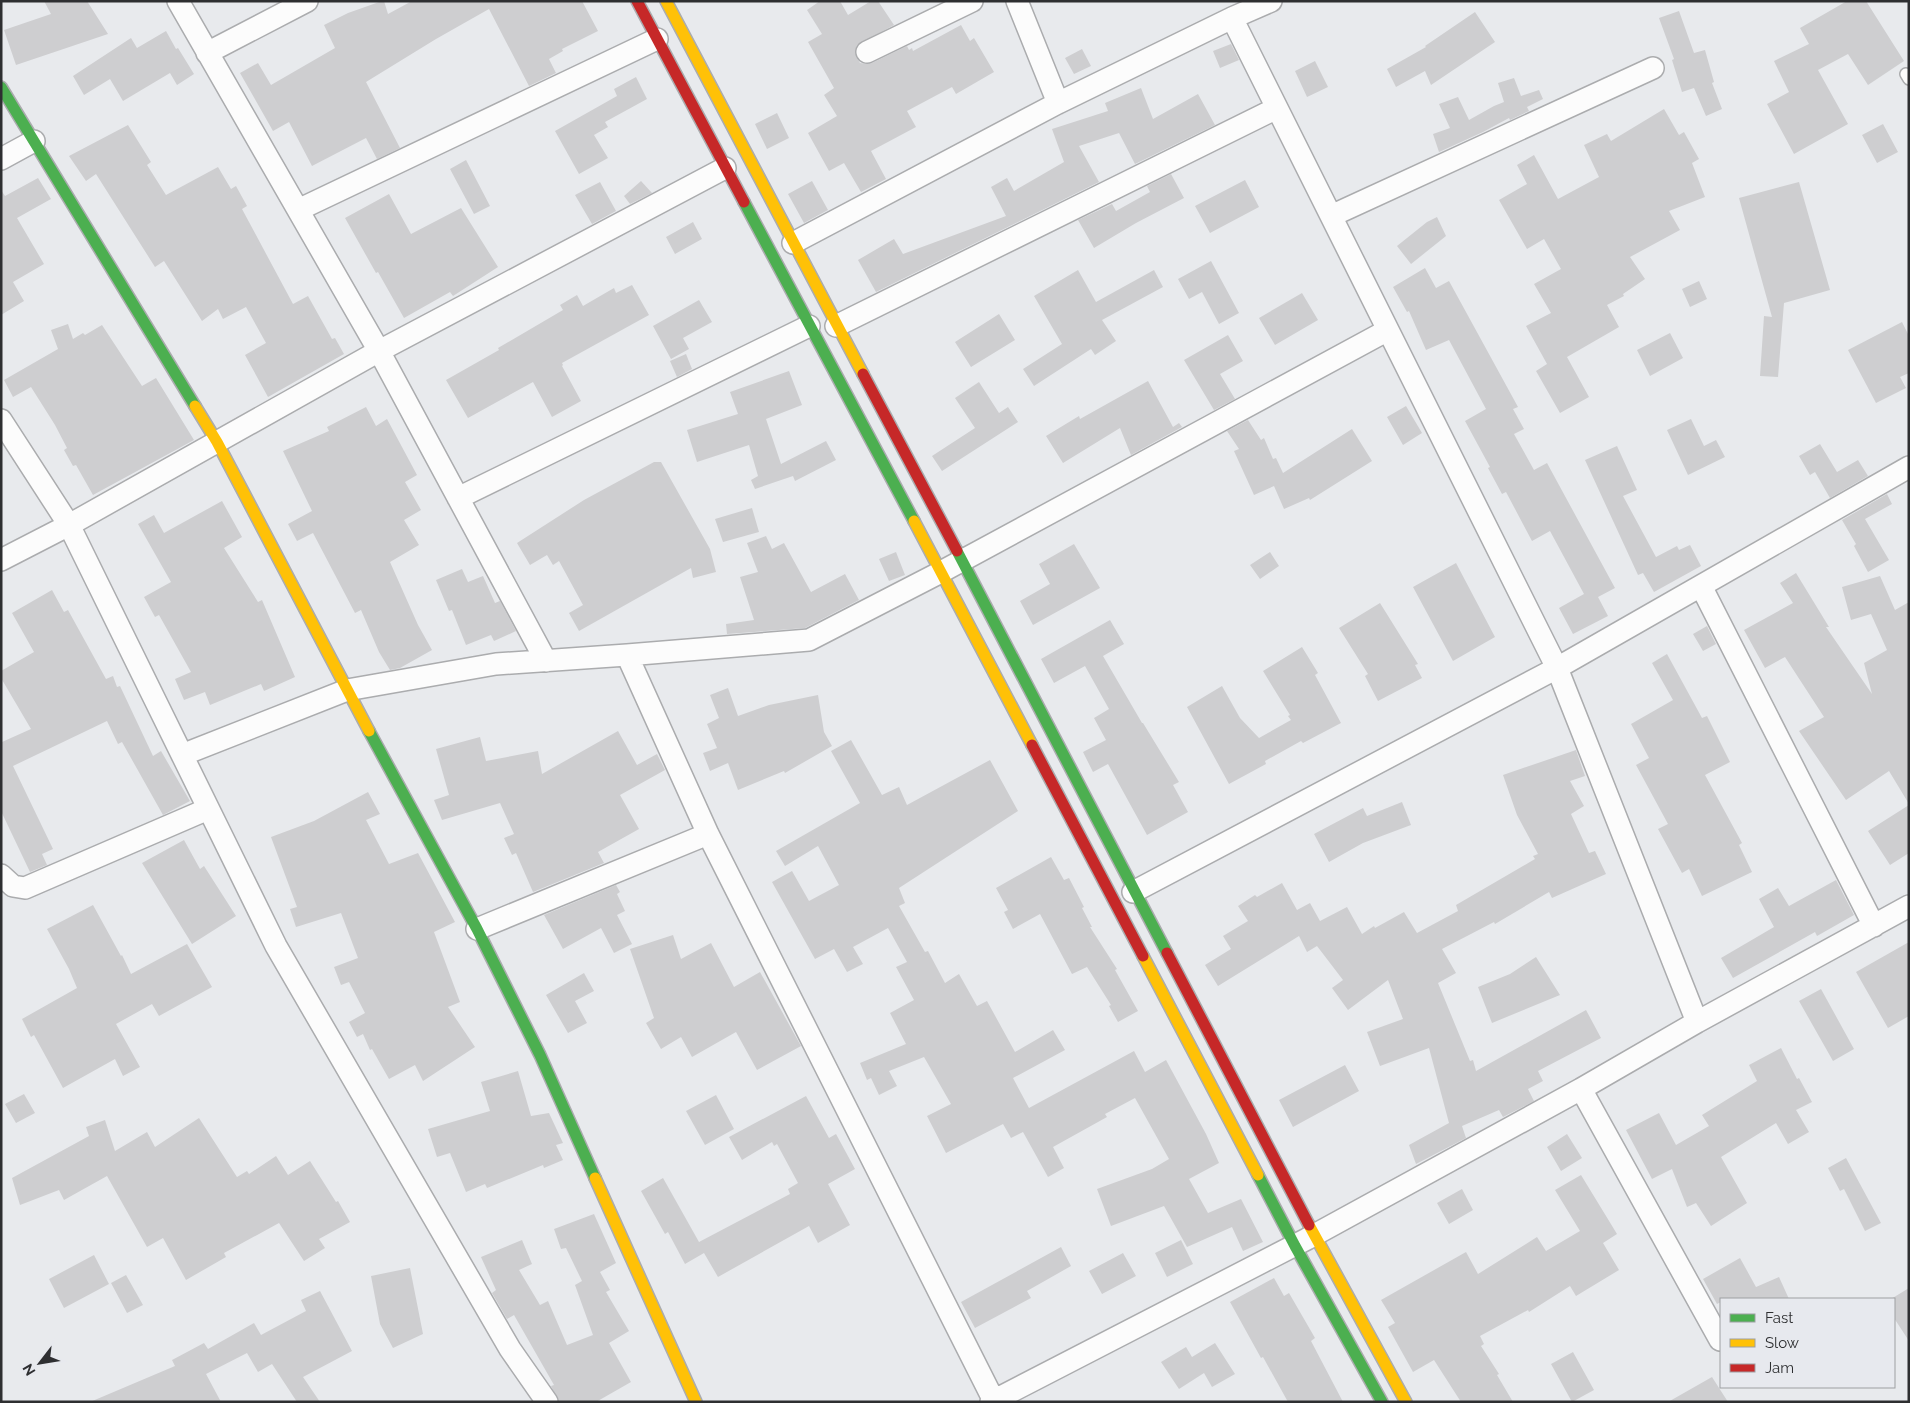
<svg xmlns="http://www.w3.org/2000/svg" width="1910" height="1403" font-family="Raleway,sans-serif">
<rect width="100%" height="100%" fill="#e8eaed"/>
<path fill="#ceced0" d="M44 1H87L108 34 16 65 4 30 51 14Z
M382 1H384L388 14 412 1H582L598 31 562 49 563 51 549 59 556 73 529 86 489 9 436 39 366 82 400 148 377 159 366 138 312 166 289 122 273 131 240 73 258 63 271 85 335 48 324 25 348 13Z
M820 1H840L848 15 871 1H878L894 25 857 45 855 51 856 57 860 63 867 64 872 63 907 46 909 50 912 48 913 51 961 25 970 41 974 38 994 72 956 94 952 87 907 111 916 127 871 151 886 179 861 192 844 163 829 171 808 133 837 116 824 95 834 88 808 42 822 34 807 10Z
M1847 1H1866L1904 61 1868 85 1848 54 1818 70 1848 124 1794 154 1767 104 1789 92 1774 61 1809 44 1800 28Z
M1679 11 1694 53 1705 50 1714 82 1712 83 1722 109 1706 116 1694 88 1682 92 1672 60 1674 59 1659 18Z
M1475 12 1495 42 1431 85 1425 71 1396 87 1387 69 1426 47 1425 46Z
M166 31 176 49 178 48 194 74 177 85 170 73 123 101 110 79 84 95 73 76 131 38 137 48Z
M1231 44 1239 60 1220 68 1213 51Z
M1082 49 1091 66 1074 74 1065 58Z
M1315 61 1328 87 1307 97 1295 71Z
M636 77 647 99 605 122 608 127 594 135 608 158 579 174 555 131 617 96 614 89Z
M1514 78 1521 96 1539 90 1543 99 1527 107 1529 111 1510 120 1509 118 1483 132 1439 152 1433 134 1450 128 1439 104 1458 97 1469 120 1494 106 1504 102 1498 83Z
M1141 88 1153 119 1198 94 1215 125 1135 164 1119 133 1079 146 1099 182 876 292 858 260 894 239 903 254 1006 216 991 187 1007 178 1014 191 1064 162 1052 129 1108 111 1105 103Z
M1664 109 1679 135 1684 132 1699 159 1692 163 1705 197 1669 211 1680 230 1630 257 1645 279 1623 294 1624 296 1607 305 1619 327 1567 357 1589 397 1560 413 1536 371 1547 364 1526 326 1551 313 1534 284 1561 269 1544 239 1527 249 1499 200 1527 184 1517 165 1534 155 1558 199 1599 177 1584 145 1607 134 1611 141Z
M777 113 789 138 767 149 755 124Z
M1883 124 1898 152 1877 163 1862 135Z
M128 125 151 162 147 165 166 195 218 167 231 189 236 186 247 206 242 209 293 304 308 296 332 339 335 338 344 354 268 397 245 355 266 343 246 307 223 319 218 309 202 321 164 261 155 267 96 174 86 181 69 156Z
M466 160 490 206 474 214 450 169Z
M1171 174 1184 198 1136 223 1094 248 1078 220 1112 204 1116 211 1150 192 1147 186Z
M38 178 51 199 17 218 44 264 13 282 24 301 1 315V190L5 196Z
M1245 180 1259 207 1210 233 1195 206Z
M641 181 652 193 630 204 624 196Z
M812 181 828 210 804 223 788 194Z
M600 182 616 211 592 224 575 195Z
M1799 182 1830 290 1784 303 1778 377 1760 376 1764 316 1772 317 1739 198Z
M389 194 411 234 461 208 498 267 453 296 450 292 404 318 378 272 376 273 345 218Z
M1437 217 1446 236 1411 264 1397 246 1427 222Z
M693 222 702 239 675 254 666 237Z
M1211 261 1239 313 1219 324 1202 292 1189 299 1178 279Z
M1425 268 1436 288 1449 281 1518 407 1513 409 1524 429 1514 434 1534 470 1547 463 1615 588 1598 597 1608 616 1573 634 1559 608 1584 594 1550 531 1532 541 1506 492 1502 494 1488 468 1490 467 1465 421 1486 409 1449 340 1426 350 1409 311 1407 312 1393 287Z
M1078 270 1096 302 1154 270 1163 287 1102 320 1116 341 1095 355 1091 349 1034 386 1023 369 1062 344 1034 296Z
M1699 281 1707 299 1690 307 1682 289Z
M632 285 649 315 562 363 563 365 562 366 581 401 552 417 533 382 468 418 446 380 499 350 498 348 563 310 560 305 577 295 583 306 614 288 616 293Z
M1302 293 1318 320 1275 345 1259 318Z
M699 300 712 322 683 338 689 349 671 359 653 326Z
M999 314 1015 340 971 367 955 342Z
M1902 322 1909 336V373L1900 377 1906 388 1876 403 1848 350Z
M68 324 73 339 83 333 85 335 102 325 142 386 156 378 194 440 93 495 76 465 73 466 64 450 67 448 55 425 31 387 13 397 4 380 58 349 51 330Z
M1670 333 1683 358 1650 376 1637 350Z
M1228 335 1243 361 1220 374 1235 399 1214 410 1184 360Z
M686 354 692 369 677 377 670 361Z
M789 371 802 405 766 419 781 464 826 441 836 460 795 481 793 476 755 489 751 480 758 476 749 445 697 462 687 430 738 414 730 392Z
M1148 381 1173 427 1179 423 1182 427 1131 455 1120 428 1063 463 1046 436 1079 416 1080 419Z
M979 382 999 413 1008 407 1018 422 942 471 932 456 975 428 955 398Z
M1406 406 1422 433 1403 445 1387 417Z
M366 407 376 426 387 419 417 475 405 482 421 510 404 520 419 545 390 562 418 625 432 650 400 668 390 670 379 652 361 610 355 613 313 533 297 541 288 524 312 511 283 451 329 431 327 427Z
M1691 419 1704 446 1716 440 1725 457 1688 475 1667 430Z
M1248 420 1261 440 1264 438 1273 459 1276 458 1283 473 1352 429 1372 461 1310 500 1309 498 1284 509 1274 486 1254 495 1234 451 1239 449 1227 431Z
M1820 444 1837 472 1858 460 1868 476 1830 498 1815 472 1810 475 1799 456Z
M1617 446 1637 490 1623 496 1656 557 1677 546 1679 550 1690 545 1701 566 1654 592 1643 573 1638 575 1585 460Z
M654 462H661L710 549 716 572 693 578 691 568 579 631 569 613 583 605 559 561 553 565 547 555 530 565 517 543 584 500Z
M1887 494 1892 504 1865 519 1889 560 1868 572 1854 546 1856 544 1842 520Z
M222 501 242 537 224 548 258 602 262 600 295 677 264 691 261 684 210 705 205 692 184 700 175 679 191 672 159 615 155 617 144 597 171 582 138 524 154 515 164 533Z
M752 508 759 532 723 542 715 519Z
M766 536 772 549 784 543 811 592 845 574 859 600 805 628 727 634 726 624 754 620 740 577 758 572 747 543Z
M1074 544 1100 588 1033 625 1020 601 1050 584 1039 564Z
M896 552 905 575 889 581 879 559Z
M1270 552 1279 566 1260 579 1250 565Z
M1456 563 1495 637 1453 661 1413 587Z
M462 569 468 582 483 576 495 603 500 601 516 631 494 641 491 635 466 645 452 610 449 611 436 580Z
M1796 573 1829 627H1826L1872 694 1864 663 1887 650 1871 614 1851 620 1842 587 1880 576 1895 610 1909 602V804L1889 771 1846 800 1799 731 1824 717 1785 657 1765 668 1744 630 1793 603 1780 583Z
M52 590 64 612 68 610 106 679 113 676 117 687 120 686 153 756 161 751 190 801 163 815 122 742 118 744 107 721 13 766 53 849 42 854 47 865 30 872 1 811V740L2 742 31 729 1 678V671L34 652 12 613Z
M1380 603 1418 664 1415 665 1422 678 1378 701 1365 676 1368 674 1339 628Z
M1110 620 1124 644 1103 656 1142 723H1143L1179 782 1173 785 1188 812 1147 835 1108 764 1093 772 1083 752 1106 740 1094 718 1109 709 1085 666 1054 683 1041 659Z
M1707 626 1716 644 1703 651 1693 634Z
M1302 647 1318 673 1315 675 1341 723 1303 743 1301 741 1265 761 1266 764 1229 784 1187 707 1222 686 1240 718 1259 738 1291 720 1288 716 1290 715 1263 671Z
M1667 654 1702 718 1707 716 1730 762 1705 775 1742 843 1739 845 1752 872 1702 896 1689 869 1682 873 1658 829 1668 824 1636 765 1649 758 1631 724 1673 700 1652 663Z
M728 688 738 716 769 705 818 695 824 732 832 746 785 773 784 771 738 790 728 763 710 771 703 753 717 748 707 724 719 718 710 695Z
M618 731 637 765 657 754 665 770 620 795 639 829 598 852 604 863 533 892 516 853 512 855 504 838 514 834 500 803 442 820 434 800 449 795 436 749 480 737 486 761 538 751 542 774Z
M851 740 882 795 899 787 907 805 990 760 1018 811 899 888 905 903 899 906 925 952 928 951 945 983 959 974 977 1006 987 1001 1015 1052 1053 1030 1065 1050 1013 1078 1029 1108 1134 1051 1145 1072 1166 1060 1206 1134 1219 1163 1189 1179 1208 1213 1241 1199 1263 1242 1243 1251 1232 1227 1187 1247 1164 1206 1111 1226 1097 1189 1152 1169 1169 1159 1135 1098 1105 1114 1107 1117 1053 1147 1064 1168 1048 1177 1023 1132 1011 1138 1003 1124 946 1153 927 1116 951 1104 924 1057 889 1071 897 1086 879 1095 871 1078 867 1080 860 1063 906 1044 890 1013 914 1000 896 967 907 962 888 928 853 947 863 964 847 972 834 949 815 959 772 882 792 871 809 901 839 885 818 846 785 866 776 851 860 803 831 751Z
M1576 750 1585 776 1570 781 1584 806 1571 814 1589 853 1595 851 1606 874 1552 898 1549 892 1495 924 1494 922 1442 949 1456 973 1438 983 1470 1061 1473 1060 1476 1071 1586 1010 1601 1038 1538 1071 1543 1081 1528 1089 1534 1101 1503 1117 1499 1110 1462 1126 1466 1138 1416 1164 1409 1145 1449 1123 1429 1048 1380 1066 1367 1032 1403 1019 1388 980 1348 1010 1332 988 1343 980 1317 946 1307 952 1299 936 1218 986 1205 965 1231 949 1223 936 1248 921 1238 906 1255 895 1257 897 1282 883 1297 910 1310 903 1320 921 1347 907 1362 934 1374 926 1375 928 1404 912 1417 933 1458 911 1456 905 1535 859 1533 856 1538 854 1517 815 1503 775Z
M368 792 380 814 366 820 389 864 418 853 455 922 434 932 460 1002 448 1007 475 1047 423 1081 415 1065 389 1079 372 1049 370 1050 363 1034 357 1037 349 1022 365 1013 349 982 341 985 334 967 358 958 341 913 296 927 290 909 297 907 271 837 314 821Z
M1402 802 1411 825 1363 843 1329 862 1314 834 1363 808 1367 816Z
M1909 805V853L1890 865 1868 831Z
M184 840 200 869 204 866 236 916 192 944 142 863Z
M1051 857 1064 880 1069 878 1084 907 1082 908 1092 927H1090L1117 969 1115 970 1138 1011 1118 1022 1109 1006 1111 1005 1087 967 1072 974 1040 914 1013 929 1004 912 1008 910 996 888Z
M1836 880 1854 915 1817 936 1815 932 1733 978 1721 958 1774 927 1759 899 1778 888 1789 906Z
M616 885 620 892 617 894 625 911 617 915 632 944 614 953 601 928 563 949 544 915Z
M93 905 121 956 122 955 131 974 187 944 212 987 159 1016 152 1004 116 1024 140 1067 123 1076 115 1059 63 1088 34 1035 31 1037 22 1019 77 988 69 969 47 929Z
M673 935 681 959 711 943 734 987 760 972 801 1046 757 1070 736 1032 692 1057 681 1037 661 1049 646 1023 654 1018 630 949Z
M1909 942V1016L1888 1028 1856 972Z
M1536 957 1560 995 1492 1023 1478 987 1510 974Z
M584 973 594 991 575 1001 587 1023 568 1033 546 995Z
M1821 989 1854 1049 1833 1061 1799 1001Z
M1781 1048 1797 1079 1799 1078 1812 1102 1796 1110 1809 1132 1788 1144 1776 1123 1721 1157 1747 1203 1711 1226 1696 1203 1687 1207 1672 1169 1652 1179 1626 1130 1659 1113 1676 1145 1709 1126 1702 1115 1757 1081 1749 1065Z
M1345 1065 1359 1091 1293 1127 1279 1100Z
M518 1071 531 1116 549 1113 563 1143 556 1145 563 1160 544 1168 543 1165 487 1188 485 1184 466 1192 450 1153 437 1157 428 1129 490 1111 481 1082Z
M24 1094 35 1113 16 1123 5 1104Z
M716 1095 734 1129 705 1145 686 1111Z
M806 1096 829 1138 836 1134 855 1169 828 1184 850 1225 818 1243 809 1226 718 1277 704 1253 685 1264 668 1232 665 1234 641 1191 663 1178 699 1242 790 1194 788 1189 798 1183 777 1144 774 1146 772 1142 742 1160 729 1137Z
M199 1118 237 1177 247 1171 249 1174 276 1156 288 1175 310 1161 336 1202 338 1201 350 1222 319 1239 325 1248 304 1261 279 1223 224 1253 226 1257 186 1280 163 1238 147 1247 107 1176 64 1200 59 1190 20 1205 12 1178 89 1136 86 1127 105 1120 115 1151 147 1132 155 1147Z
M1567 1134 1582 1158 1561 1171 1547 1147Z
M1846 1158 1881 1223 1865 1231 1844 1189 1840 1191 1828 1168Z
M1581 1175 1617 1234 1603 1243 1619 1270 1576 1296 1570 1286 1529 1312 1528 1310 1480 1336 1484 1344 1481 1346 1499 1374 1497 1375 1513 1402H1461L1434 1360 1413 1372 1388 1327 1395 1323 1381 1300 1466 1252 1478 1274 1537 1237 1546 1251 1580 1231 1555 1190Z
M1462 1189 1473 1210 1449 1224 1437 1203Z
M594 1214 616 1263 600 1272 610 1290 606 1292 629 1331 609 1343 631 1382 596 1402H559L551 1386 554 1385 514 1315 507 1319 492 1293 496 1290 481 1257 522 1240 532 1264 519 1270 540 1305 548 1301 567 1345 593 1335 575 1285 582 1281 566 1248 561 1249 554 1229Z
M1181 1240 1193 1264 1167 1277 1155 1253Z
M1061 1247 1071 1266 1027 1291 1031 1298 975 1328 961 1302Z
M1123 1253 1136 1276 1102 1294 1089 1271Z
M94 1255 109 1284 64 1308 49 1279Z
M1740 1258 1756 1287 1779 1277 1789 1299H1721V1302L1717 1304 1703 1279Z
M410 1268 423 1334 393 1348 380 1324 371 1276Z
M126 1275 143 1305 127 1313 111 1283Z
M1274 1278 1284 1296 1289 1293 1315 1338 1311 1341 1343 1402H1288L1263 1357 1261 1358 1230 1302Z
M1909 1288V1341L1894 1318V1299H1891Z
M320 1291 352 1351 303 1377 320 1402H297L272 1364 258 1372 247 1353 206 1374 221 1402H90L175 1366 172 1360 204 1343 208 1349 254 1323 261 1335 306 1311 301 1300Z
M1215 1343 1235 1374 1212 1387 1204 1373 1179 1389 1161 1362 1186 1347 1192 1357Z
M1573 1352 1594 1390 1572 1402 1551 1364Z
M1712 1377 1728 1402H1668Z"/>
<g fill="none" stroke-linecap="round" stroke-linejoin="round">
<defs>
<path id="lane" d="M1906 74 1909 79"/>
<path id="street" d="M178 1 379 351 546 661
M1017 1 1058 103
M1232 18 1557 668 1697 1022
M867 52 972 1
M207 53 307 1
M1 159 34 141
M298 210 657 39
M1331 216 1653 68
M793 243 1058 103 1232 18 1271 1
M836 326 1277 108
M1 420 69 525 276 946 510 1349 547 1402
M458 498 809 326
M1 560 69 525 379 351 725 168
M1701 586 1874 926
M627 655 708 834 994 1401
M182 755 347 690 496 664 627 655 809 640 941 572 1388 330
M1 875 13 886 25 888 208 809
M1133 892 1557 668 1909 467
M477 929 708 834
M1581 1089 1720 1340
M991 1402 1307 1239 1581 1089 1697 1022 1909 906"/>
<path id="fast" d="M1 87 195 406
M744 202 914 521
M957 551 1167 953
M369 731 477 929 540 1055 595 1178
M1258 1175 1295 1246 1382 1402"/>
<path id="slow" d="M666 1 863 374
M195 406 217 442 369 731
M914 521 1032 745
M1143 956 1258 1175
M595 1178 696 1402
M1309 1225 1406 1402"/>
<path id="jam" d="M637 1 744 202
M863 374 957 551
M1032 745 1143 956
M1167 953 1309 1225"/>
</defs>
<use href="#lane" stroke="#abacae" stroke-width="14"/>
<use href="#street" stroke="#abacae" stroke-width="24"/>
<use href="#fast" stroke="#abacae" stroke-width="14"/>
<use href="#slow" stroke="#abacae" stroke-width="14"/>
<use href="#jam" stroke="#abacae" stroke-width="14"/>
<use href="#lane" stroke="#fcfcfc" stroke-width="11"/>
<use href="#street" stroke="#fcfcfc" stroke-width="21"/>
<use href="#fast" stroke="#4caf50" stroke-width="11"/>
<use href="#slow" stroke="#ffc107" stroke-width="11"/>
<use href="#jam" stroke="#c62828" stroke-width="11"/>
</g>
<rect width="1910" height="1403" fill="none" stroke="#2e2f31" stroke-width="5"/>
<rect x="1720" y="1298" width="175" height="90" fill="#e7e9ee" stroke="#9d9fa2"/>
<rect x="1730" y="1314" width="25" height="8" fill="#4caf50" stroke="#9d9fa2"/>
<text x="1765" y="1323" font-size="15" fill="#2e2f31">Fast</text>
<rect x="1730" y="1339" width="25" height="8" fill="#ffc107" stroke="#9d9fa2"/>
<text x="1765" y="1348" font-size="15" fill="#2e2f31">Slow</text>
<rect x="1730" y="1364" width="25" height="8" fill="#c62828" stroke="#9d9fa2"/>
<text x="1765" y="1373" font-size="15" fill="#2e2f31">Jam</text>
<g transform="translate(40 1363) rotate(239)" stroke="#e7e9ee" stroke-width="4" paint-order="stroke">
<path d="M0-4L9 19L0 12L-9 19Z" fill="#2e2f31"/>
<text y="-8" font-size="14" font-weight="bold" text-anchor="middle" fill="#2e2f31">N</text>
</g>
</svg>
